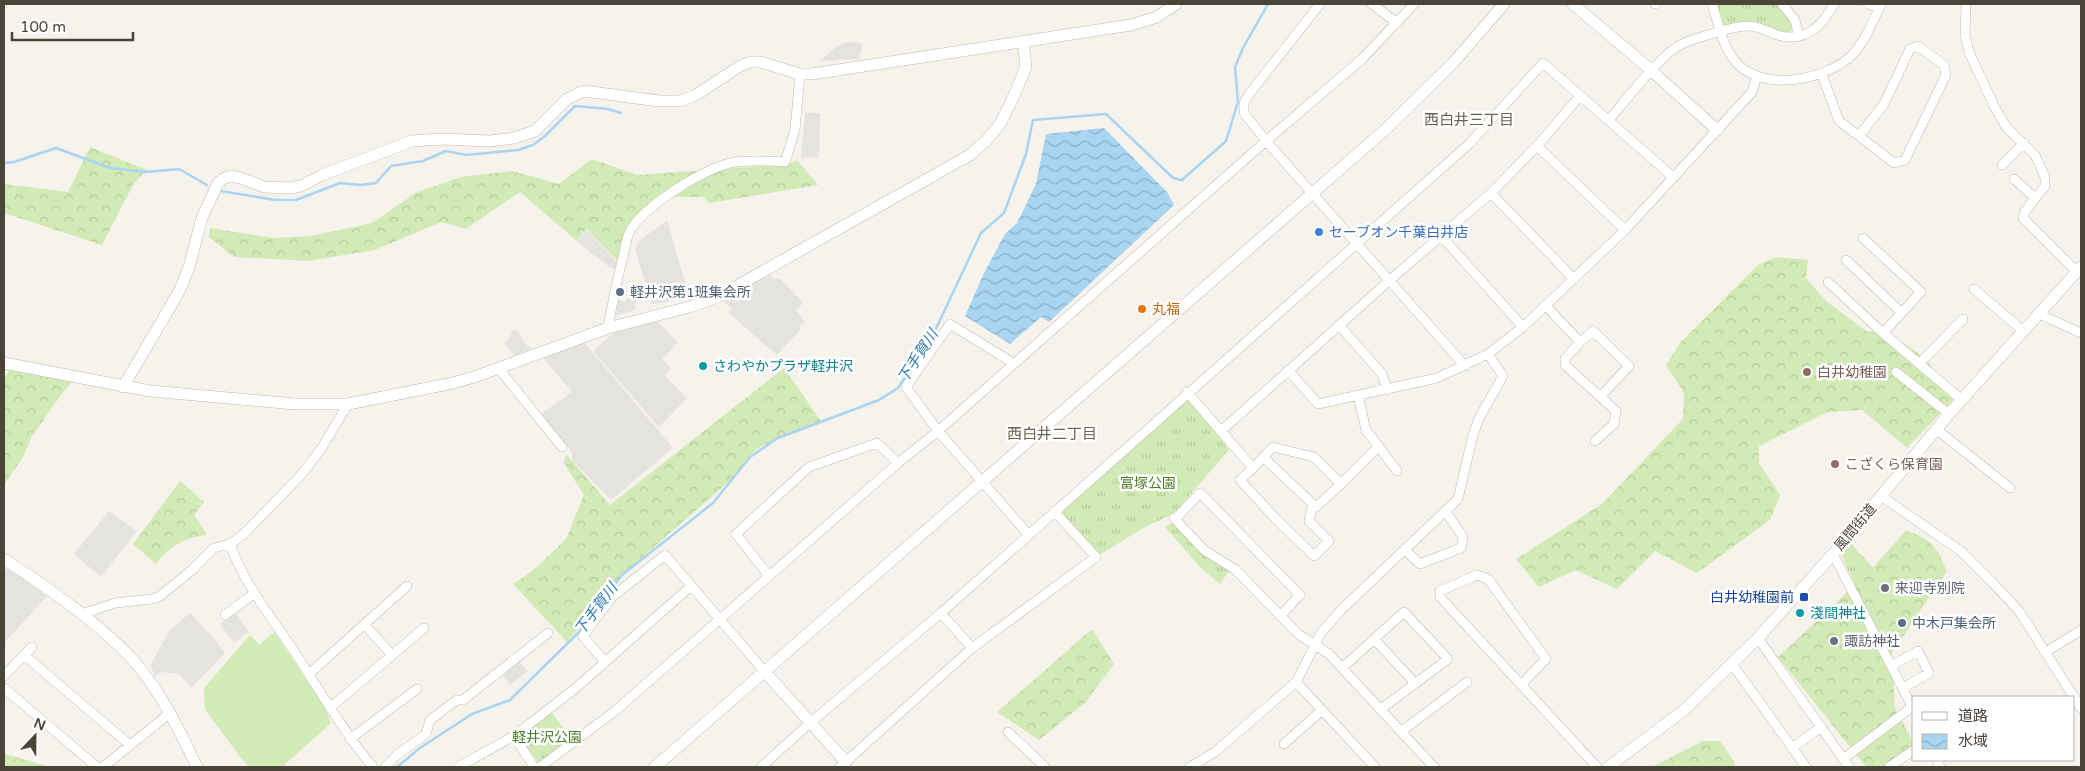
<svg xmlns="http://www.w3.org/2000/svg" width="2085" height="771" font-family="'Varela Round','Noto Sans JP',sans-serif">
<defs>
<pattern id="grass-tufts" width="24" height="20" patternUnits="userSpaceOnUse" patternTransform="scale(1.25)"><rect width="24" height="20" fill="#d2eab5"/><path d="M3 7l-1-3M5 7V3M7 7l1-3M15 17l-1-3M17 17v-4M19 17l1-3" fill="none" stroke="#b6ca9c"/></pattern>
<pattern id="forest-crowns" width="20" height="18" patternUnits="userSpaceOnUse" patternTransform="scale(1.25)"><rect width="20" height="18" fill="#d2eab5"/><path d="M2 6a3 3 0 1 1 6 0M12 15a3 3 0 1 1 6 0" fill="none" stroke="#b6ca9c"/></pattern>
<pattern id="water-waves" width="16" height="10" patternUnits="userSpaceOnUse" patternTransform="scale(1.25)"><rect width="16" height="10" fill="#a9d4f2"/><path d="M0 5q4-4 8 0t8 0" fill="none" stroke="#8caec5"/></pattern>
</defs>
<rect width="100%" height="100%" fill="#f6f3ec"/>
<path fill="url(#grass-tufts)" d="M1715 4H1777L1785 11 1793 29 1788 35 1728 27 1722 24Z
M1187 394 1229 450 1173 514 1145 527 1096 557 1060 511Z
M1174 522 1229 571 1220 584 1200 567 1165 527Z
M1850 543 1885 580 1860 596 1841 554Z
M551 712 573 741 542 763 537 761 521 739 522 733Z"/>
<path fill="url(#forest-crowns)" d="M90 147 147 170 134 183 102 245 4 213V184L68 192Z
M592 159 637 175 788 164 797 160 818 185 709 203 704 197H671L635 216 623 241 619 262 586 229 577 241 520 192 466 229 441 222 375 250 308 261 234 257 209 237 210 228 274 238 311 236 372 223 417 192 461 177 512 171 559 184Z
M1776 257 1808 260 1806 278 1826 301 1866 331 1893 336 1925 358 1954 399 1907 448 1862 410 1828 412 1759 446V463L1780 495 1770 520 1697 573 1655 551 1617 589 1576 570 1539 587 1516 559 1602 504 1683 419 1684 393 1666 365 1680 343 1758 265Z
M784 368 821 421 778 438 755 450 734 477 622 575 567 642 513 584 535 569 566 539 584 495 564 463 566 454 610 505Z
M10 369 72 382 61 395 32 436 23 457 4 485V379Z
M180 481 204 502 194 515 207 535C184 538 169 546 156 564L133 544Z
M1906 530C1933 541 1935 544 1947 571L1892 653 1895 708 1914 744V752L1886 767H1866L1778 657 1873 568Z
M1092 629 1114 664 1086 702 1039 740 997 712Z
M1703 741H1720L1735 763 1734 767H1652Z
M4 753 8 755 51 767H4Z"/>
<path fill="#d2eab5" d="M274 632 324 706 331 723 282 767H250L240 757 205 709 204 688 250 635 259 645Z"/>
<path fill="#e5e3e0" d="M848 42 863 43 859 59 819 61 839 45Z
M805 113H820L819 157 801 158Z
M667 220 689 296 668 302 652 304 635 250 638 242Z
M586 230 618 263 616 269H612L577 242Z
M770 273 774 280 779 278 803 303 796 311 805 322 799 326 801 329 777 355 729 313 732 309 724 302 727 297Z
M629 294 637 297 635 310 616 316 618 300 626 302Z
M657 321 678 342 662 359 671 368 665 376 687 398 659 427 593 351 613 333Z
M517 329 526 345 533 348 514 356 504 343 510 338 512 331Z
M583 341 673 448 611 500 572 460V452L541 414 572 392 542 357Z
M109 511 137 531 101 577 74 554Z
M8 568 47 596 4 643V572Z
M235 612 249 632 234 643 220 624Z
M190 613 212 636 225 653 191 688 179 674 163 672 155 675 150 665 170 630Z
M519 661 528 671 510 685 502 674Z"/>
<path fill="url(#water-waves)" d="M1104 128 1167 192 1174 205 1049 322 1041 317 1010 344 965 316 984 273 1005 234 1017 223 1036 184 1046 134Z"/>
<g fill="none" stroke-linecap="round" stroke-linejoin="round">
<path stroke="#a9d4f2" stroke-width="2.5" d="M4 163 14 162 56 148 110 168 145 172 179 169 207 185
M221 191 275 200H296L340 183 361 185 376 183 391 166 423 161 446 151 466 155 518 150 533 145 545 136 575 106 608 109 621 113
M397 767 420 748 472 714 510 700 579 632 622 575 713 503 750 457 778 438 879 400 898 388 933 335 981 233 1004 213 1026 154 1033 120 1106 114 1173 178 1182 180 1226 141 1238 102 1235 67 1243 48 1268 4"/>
<defs>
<path id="minor" d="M1320 4 1250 93 1244 103V113L1266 141 1465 366
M1372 4 1397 23
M1655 4H1656
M1712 4C1718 22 1722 45 1735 61 1761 93 1827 81 1853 54 1866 40 1873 21 1881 4
M1782 4 1795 20 1799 36
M1868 4 1879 8
M1966 4 1965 34 1969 52 1995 108 2007 128 2035 155 2045 177V186L2025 211 2023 218 2077 272
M1918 46 1944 65 1946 75 1905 160 1894 163 1859 136 1884 104 1910 49Z
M1822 75 1839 121 1859 136
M1609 120C1625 101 1662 53 1682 44 1693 39 1737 25 1748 26 1759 26 1766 31 1777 35 1804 43 1822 27 1834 4
M1537 146 1625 230
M2002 165 2024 143
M2014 179 2035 198
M1491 193 1574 279
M1442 237 1523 327
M1863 238 1921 292 1883 333
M1846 260 1902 313
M1828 282 1883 333 1962 400
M1974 289 2023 331
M1546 306 1580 342 1565 359V365L1616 411 1614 424 1595 441
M2039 314 2081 333
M1339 325 1382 374 1387 390
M608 328C612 304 617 281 623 257 625 248 626 239 630 231 645 205 706 167 735 162 751 160 768 161 785 162L795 130 800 74
M1580 342 1593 331 1629 366 1601 396
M1013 363 950 324 906 387 938 431 1028 534
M1920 363 1963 319
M499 369 562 447
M1288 370 1318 404 1437 378 1488 354 1523 327 1625 230 1752 92 1757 76
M1896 372 1949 414
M1187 392 1253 468 1240 480 1275 518 1314 556 1329 541 1309 521 1313 504
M1358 396 1366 430 1397 471
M1936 429 2010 488
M1221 431 1391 279 1491 193 1537 146 1580 96
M1253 468 1273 447 1314 457 1341 484 1316 507 1263 457
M1341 484 1379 446
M1881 496 1962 552 1992 582 2019 611 2081 708
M230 544C243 582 271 617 294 651 320 691 343 731 373 767
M1405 550 1420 564 1461 548 1463 537 1446 512
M1833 554 1914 710
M769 576 736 534 809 467 877 443 898 463
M941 613 972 648
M82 614 115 603 152 599 160 596 192 570 214 548 230 544 243 535 301 475 321 449 348 404
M225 615 255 593
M1280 616 1300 595 1200 493 1178 516 1174 518 1204 550 1236 570 1298 634 1329 654 1434 767
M364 624 392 655
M1758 638 1849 767
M1374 639 1415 683
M2046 652 2081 630
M24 655 130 745
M605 662 583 636 612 597 665 555 764 671
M1732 664 1806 767
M1891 666 1918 651 1929 673 1903 688
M1342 668 1404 612 1448 659 1381 709
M309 674 407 586
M4 676 32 647
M1296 682 1375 767
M1521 685 1546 659 1488 579 1477 575 1440 591V597L1597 767
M4 688 97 767
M330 708 424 628
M1402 731 1467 682
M1008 732 1045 767
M514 736 534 767
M350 739 417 689
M1284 744 1322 710
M1792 748 1821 727
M1843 759 1912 707
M1937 760 1940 767
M103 767 169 714
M385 767 397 755 426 734 430 720 457 700H463L548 633
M458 767 514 736 577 687 691 586
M540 767 615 711 898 463 938 431 1266 141 1362 59 1414 4
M761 767 811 722 941 613 1469 144 1543 63 1673 177
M840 767 972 648 1096 557 1054 511
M1190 767 1215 752 1296 682 1321 633 1341 610 1458 499 1473 435 1479 418 1503 376 1488 354
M1889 767 1914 750"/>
<path id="tertiary" d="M1573 4 1652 71 1717 130
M4 363 150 391 295 404H348L453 383 474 377 608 328 693 306 719 296 970 155 986 141 1000 124 1012 100 1026 67 1023 41
M123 387 180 290 189 267 202 218 218 183 223 179 230 176 241 178 264 187 290 188 301 186 322 175 412 141 442 139 490 141 514 138 535 131 567 99 584 91 659 101H680L696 95 740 66 750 62H760L800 74H812L1131 25 1157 17 1176 4
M4 559C49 589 96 620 133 660 160 690 180 731 197 767
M764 671 846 762
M655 767 1386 129 1454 62 1504 4
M1608 767 1683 711 1758 638 1833 554 1949 414 2081 267"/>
</defs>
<use href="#minor" stroke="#c2bbae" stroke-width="10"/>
<use href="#tertiary" stroke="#c2bbae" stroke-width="12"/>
<use href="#minor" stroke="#fff" stroke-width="9"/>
<use href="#tertiary" stroke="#fff" stroke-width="11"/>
</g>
<circle fill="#3f7fe0" stroke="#fff" stroke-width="2" cx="1319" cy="232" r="5"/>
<g fill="#5c6f8a" stroke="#fff" stroke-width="2">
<circle cx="620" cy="292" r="5"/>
<circle cx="1902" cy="623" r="5"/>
</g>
<circle fill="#e8710a" stroke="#fff" stroke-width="2" cx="1142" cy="309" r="5"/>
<g fill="#0f9aa8" stroke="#fff" stroke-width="2">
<circle cx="703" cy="366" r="5"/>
<circle cx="1800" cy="613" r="5"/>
</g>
<g fill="#8d6e63" stroke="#fff" stroke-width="2">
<circle cx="1807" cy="372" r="5"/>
<circle cx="1835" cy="464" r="5"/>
</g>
<g fill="#6b7280" stroke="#fff" stroke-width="2">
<circle cx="1885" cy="588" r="5"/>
<circle cx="1834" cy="641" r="5"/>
</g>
<rect fill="#1a4fb4" stroke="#fff" stroke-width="2" x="1799" y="592" width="10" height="10" rx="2.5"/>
<g text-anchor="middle" stroke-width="5" stroke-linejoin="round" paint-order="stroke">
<g font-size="14" fill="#366cbe" stroke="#fff" text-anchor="start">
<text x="1329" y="237">セーブオン千葉白井店</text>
</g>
<g font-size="14" fill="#4e5e75" stroke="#fff" text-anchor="start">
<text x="630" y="297">軽井沢第1班集会所</text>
<text x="1912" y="628">中木戸集会所</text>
</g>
<g font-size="14" fill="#c56008" stroke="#fff" text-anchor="start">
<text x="1152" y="314">丸福</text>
</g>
<g font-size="14" fill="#0d838f" stroke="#fff" text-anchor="start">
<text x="713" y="371">さわやかプラザ軽井沢</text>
<text x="1810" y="618">淺間神社</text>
</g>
<g font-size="14" fill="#785e54" stroke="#fff" text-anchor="start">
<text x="1817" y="377">白井幼稚園</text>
<text x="1845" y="469">こざくら保育園</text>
</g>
<g font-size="14" fill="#4a7f2a" stroke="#fff">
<text x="1148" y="488">富塚公園</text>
<text x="547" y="742">軽井沢公園</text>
</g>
<g font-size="14" fill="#4b4439" stroke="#fff">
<text transform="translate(1855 527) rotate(-50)" y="5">風間街道</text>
</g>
<g font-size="14" fill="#5b616d" stroke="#fff" text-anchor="start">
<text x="1895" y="593">来迎寺別院</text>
<text x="1844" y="646">諏訪神社</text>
</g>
<g font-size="14" fill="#164399" stroke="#fff" text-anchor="end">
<text x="1794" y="602">白井幼稚園前</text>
</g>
<g font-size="15" fill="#6e6250" stroke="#fff">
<text x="1469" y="125">西白井三丁目</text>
<text x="1052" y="439">西白井二丁目</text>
</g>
<g font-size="15" font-style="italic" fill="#2e7ab2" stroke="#fff">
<text transform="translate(918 356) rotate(-57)" y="5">下手賀川</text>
<text transform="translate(596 609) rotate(-53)" y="5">下手賀川</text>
</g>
</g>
<rect width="2085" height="771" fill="none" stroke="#4b4439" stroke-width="10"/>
<rect x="1912" y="696" width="162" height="65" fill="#ffffff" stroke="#b7b4b0"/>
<rect x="1922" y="712" width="25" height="8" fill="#ffffff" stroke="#b7b4b0"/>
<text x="1958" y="721" font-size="15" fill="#4b4439">道路</text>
<rect x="1922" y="734" width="25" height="15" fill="url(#water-waves)" stroke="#b7b4b0"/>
<text x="1958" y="746" font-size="15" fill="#4b4439">水域</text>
<g transform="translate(35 736) rotate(22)" stroke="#ffffff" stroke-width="4" paint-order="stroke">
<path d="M0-4L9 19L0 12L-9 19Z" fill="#4b4439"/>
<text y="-8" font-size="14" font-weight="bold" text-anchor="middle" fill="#4b4439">N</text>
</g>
<path d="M12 32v8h121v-8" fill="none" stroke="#4b4439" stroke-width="2.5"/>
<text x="20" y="32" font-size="15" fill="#4b4439" stroke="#ffffff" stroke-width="4" paint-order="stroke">100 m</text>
</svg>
